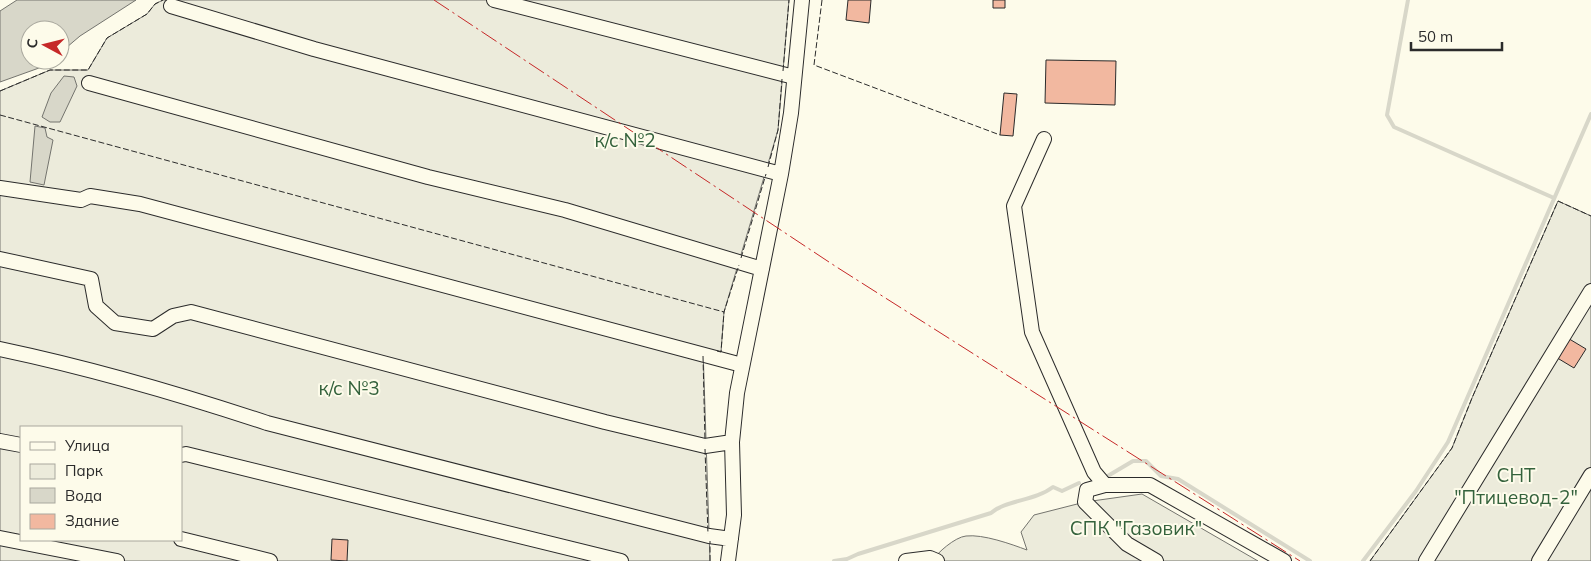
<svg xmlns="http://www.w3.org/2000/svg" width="1591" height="561" font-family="Mulish,sans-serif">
<rect width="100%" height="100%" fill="#fdfbea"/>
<path fill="#ecebdb" stroke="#74746e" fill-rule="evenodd" d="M163 0H789L778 130 724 312 721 352 703 348 710 561H0V91L50 70H88L107 38 147 14 155 4ZM21 427H181V540H21Z
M1558 201 1591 216V561H1370L1452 448 1472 398Z
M1142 494 1258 561H932C937 553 955 537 966 536 983 534 1011 544 1027 550L1021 532 1034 515 1085 502Z"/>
<path fill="#d8d7c9" stroke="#74746e" d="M17 0H136L80 36 60 53V30H30V60H50L39 68 0 82V11Z
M64 76 74 77 77 86 60 122H50L42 117 51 93Z
M35 126 45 128 47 137 53 140 44 185 30 182Z"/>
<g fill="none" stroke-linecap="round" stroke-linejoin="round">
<path stroke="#d8d7c9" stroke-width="4" d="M1408 0 1387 115 1394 127 1554 198
M1106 477 1133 461H1146L1161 476 1178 479 1310 561
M834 561 847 559 858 554 991 513C1006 500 1035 501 1053 487L1062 491 1079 483
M1363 561 1416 491 1448 442 1591 114"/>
</g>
<path fill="#f2b8a0" stroke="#2b2b2b" d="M848 0H871L869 23 846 20Z
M993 0H1005V8H993Z
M1046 60 1116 61 1115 105 1045 103Z
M1004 93 1017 94 1013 136 1000 135Z
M1566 337 1586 349 1574 368 1554 356Z
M332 539 348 540 347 561 331 560Z"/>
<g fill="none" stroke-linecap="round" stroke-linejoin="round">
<defs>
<path id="minor" d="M494 0 794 77
M171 6 314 49 781 174
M89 83 428 177 565 210 762 269
M1044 139 1014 206 1032 332 1094 472 1105 485H1150L1284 561
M0 188 81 200 90 196 140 204 742 365
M0 259 91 279 96 306 115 323 153 329 173 316 191 312 605 422 705 446 732 442
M0 349C90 368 180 394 267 423L709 536 731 539
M0 441 21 445
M181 455 186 454 621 561
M1105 485 1087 490 1085 502 1127 544 1156 561
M0 538 117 561
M181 539 270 561
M728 561 734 515 732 442 737 393 781 174 791 113 802 0
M906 561 930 558 937 561
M1426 561 1591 291
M1539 561 1591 475"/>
</defs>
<use href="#minor" stroke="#2b2b2b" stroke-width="16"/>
<use href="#minor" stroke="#fdfbea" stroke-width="14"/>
<path stroke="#2b2b2b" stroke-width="1" stroke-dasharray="6 2.5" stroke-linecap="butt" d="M822 0 814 65 1000 135
M783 71 789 0
M0 91 50 70H88L107 38 147 14 155 4 163 0
M0 115 724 312 739 265
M768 167 778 130 782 79
M741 258 766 174
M717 351 721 352 724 312
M703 356 705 441
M705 449 708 534
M710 561V541
M1370 561 1452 448 1472 398 1558 201 1591 216"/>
<path stroke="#c62828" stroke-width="1" stroke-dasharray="18 4 2.5 4" stroke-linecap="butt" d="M434 0 835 266 1300 561"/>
</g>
<g text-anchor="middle" stroke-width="4" stroke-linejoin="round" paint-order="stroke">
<g font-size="19" fill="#34623c" stroke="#fdfbea">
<text x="625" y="147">к/с №2</text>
<text x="349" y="395">к/с №3</text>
<text x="1516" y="482">СНТ<tspan x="1516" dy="22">"Птицевод-2"</tspan></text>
<text x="1136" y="535">СПК "Газовик"</text>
</g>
</g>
<rect x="20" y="426" width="162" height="115" fill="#fdfbea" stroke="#a9a89e"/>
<rect x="30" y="442" width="25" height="8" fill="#fdfbea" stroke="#a9a89e"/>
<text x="65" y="451" font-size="15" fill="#2b2b2b">Улица</text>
<rect x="30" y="464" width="25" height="15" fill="#ecebdb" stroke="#a9a89e"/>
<text x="65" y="476" font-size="15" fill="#2b2b2b">Парк</text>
<rect x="30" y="488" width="25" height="15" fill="#d8d7c9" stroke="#a9a89e"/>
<text x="65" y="501" font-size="15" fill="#2b2b2b">Вода</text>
<rect x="30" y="514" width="25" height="15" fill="#f2b8a0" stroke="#a9a89e"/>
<text x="65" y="526" font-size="15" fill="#2b2b2b">Здание</text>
<g transform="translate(45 45) rotate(277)"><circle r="24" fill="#fdfbea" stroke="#a9a89e"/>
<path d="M0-4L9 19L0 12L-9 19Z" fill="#c62828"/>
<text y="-8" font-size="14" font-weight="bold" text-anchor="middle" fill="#2b2b2b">С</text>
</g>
<path d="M1411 42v8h91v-8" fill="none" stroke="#2b2b2b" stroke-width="2.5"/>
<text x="1418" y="42" font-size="15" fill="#2b2b2b" stroke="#fdfbea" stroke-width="4" paint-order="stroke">50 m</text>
</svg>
